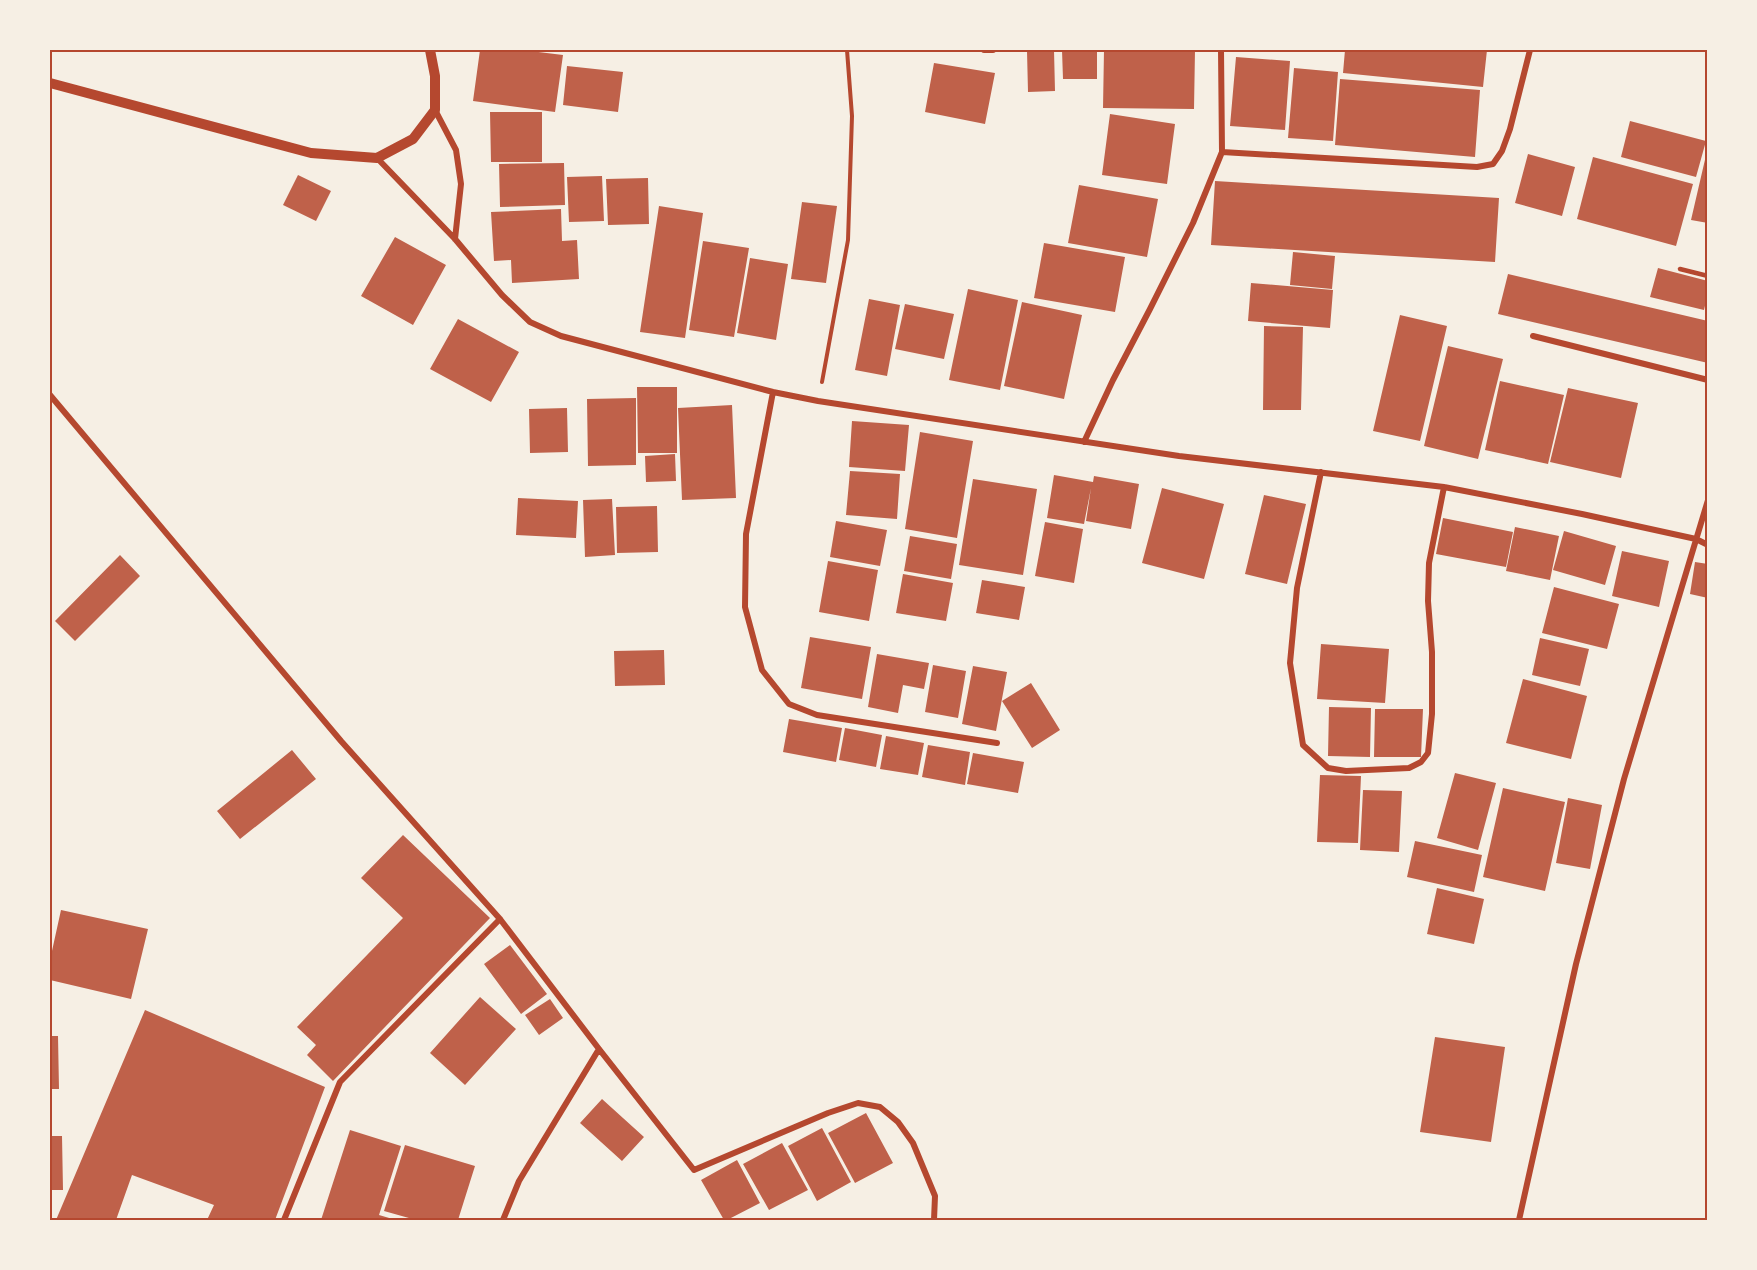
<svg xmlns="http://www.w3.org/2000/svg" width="1757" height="1270" font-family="'PT Sans',sans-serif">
<rect width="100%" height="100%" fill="#f6efe4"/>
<path fill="#bf614a" d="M480 50H522L563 55 555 112 473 101Z
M1054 50 1055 91 1028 92 1027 51Z
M1062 50H1097V79H1063Z
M1104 50H1195L1194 109 1103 108Z
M1345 50H1487L1483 87 1343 73Z
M1236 57 1290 61 1285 130 1230 126Z
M934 63 995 73 985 124 925 112Z
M567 66 623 72 618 112 563 105Z
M1294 68 1338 72 1333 141 1288 138Z
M1340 79 1480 90 1475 157 1335 145Z
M490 112H542V162H491Z
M1110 114 1175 124 1167 184 1102 175Z
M1630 121 1706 141 1696 177 1621 157Z
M1707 151H1708V223L1691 220Z
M1528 154 1575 167 1562 216 1515 203Z
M1593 157 1693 184 1676 246 1577 219Z
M564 163 565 205 500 207 499 164Z
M298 175 331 191 316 221 283 205Z
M602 176 604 221 569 222 567 177Z
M648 178 649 224 608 225 606 179Z
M1215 181 1499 198 1495 262 1211 245Z
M1079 185 1158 199 1147 257 1068 243Z
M802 202 837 206 826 283 791 279Z
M659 206 703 213 685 338 640 332Z
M561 209 562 241 577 240 579 279 512 283 511 260 494 261 491 212Z
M395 237 446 265 413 325 361 296Z
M703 241 749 248 734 337 689 330Z
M1044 243 1125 257 1115 312 1034 298Z
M1293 252 1335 256 1332 289 1290 285Z
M750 258 788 264 776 340 737 333Z
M1658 268 1708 281V293L1704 310 1650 297Z
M1508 274 1708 321V363L1498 314Z
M1251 283 1333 290 1330 328 1248 321Z
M968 289 1018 300 1000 390 949 380Z
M869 299 900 305 887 376 855 370Z
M1022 302 1082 315 1064 399 1004 386Z
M905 304 954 314 944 359 895 349Z
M1400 315 1447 326 1420 441 1373 431Z
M458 319 519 352 491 402 430 369Z
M1264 326 1303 327 1301 410H1263Z
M1448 346 1503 359 1478 459 1424 446Z
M1500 381 1564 395 1548 464 1485 450Z
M637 387H677V453H638Z
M1568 388 1638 403 1621 478 1550 462Z
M636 398V465L588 466 587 399Z
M732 405 736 498 682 500 678 408Z
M567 408 568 452 530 453 529 409Z
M852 421 909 425 905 471 849 467Z
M920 432 973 441 957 538 905 529Z
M675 454 676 481 646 482 645 456Z
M850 471 900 474 897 519 846 515Z
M1054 475 1093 482 1094 476 1139 484 1131 529 1086 521 1091 488 1084 524 1047 518Z
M973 479 1037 489 1023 575 959 565Z
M1162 488 1224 504 1204 579 1142 563Z
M1264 495 1306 504 1287 584 1245 574Z
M518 498 578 501 576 538 516 535Z
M612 499 615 555 585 557 583 500Z
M657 506 658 552 617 553 616 507Z
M1443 518 1513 532 1506 567 1436 554Z
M836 521 887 530 880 566 830 557Z
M1045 522 1083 529 1074 583 1035 576Z
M1515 527 1559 536 1550 580 1506 571Z
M1564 531 1616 546 1605 585 1553 570Z
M910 536 957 544 951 579 904 571Z
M1622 551 1669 561 1659 607 1612 596Z
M120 555 140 576 75 641 55 621Z
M828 561 878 570 869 621 819 612Z
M1695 562 1708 564V598L1690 594Z
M903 574 953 583 946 621 896 613Z
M982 580 1025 587 1019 620 976 613Z
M1554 587 1619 604 1607 649 1542 633Z
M810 637 871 647 862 699 801 688Z
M1540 638 1589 649 1580 686 1532 675Z
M1321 644 1389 649 1385 703 1317 699Z
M664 650 665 685 615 686 614 651Z
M877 654 929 663 924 689 903 685 898 713 868 707Z
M933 665 966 671 958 718 925 712Z
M973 666 1007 672 996 731 962 724Z
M1523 679 1587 696 1571 759 1506 743Z
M1031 683 1060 730 1032 748 1002 701Z
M1329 707 1371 708 1370 757 1328 756Z
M1375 709H1423L1421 757H1374Z
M789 719 842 728 836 762 783 752Z
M845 728 882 735 876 767 839 760Z
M886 736 924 743 918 775 880 769Z
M928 745 970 752 965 785 922 777Z
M292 750 316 779 240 839 217 811Z
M973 753 1024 762 1018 793 967 784Z
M1455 773 1496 783 1478 850 1437 838Z
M1320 775 1361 776 1358 843 1317 842Z
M1503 788 1565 802 1545 891 1483 877Z
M1363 790 1402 791 1399 852 1360 850Z
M1568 798 1602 805 1590 869 1556 863Z
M403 835 490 918 333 1081 307 1055 316 1045 297 1027 403 918 361 878Z
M1415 841 1482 855 1474 892 1407 877Z
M1437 888 1484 899 1474 944 1427 934Z
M61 910 148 929 131 999 50 980V960Z
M510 945 547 994 521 1014 484 964Z
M480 997 516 1029 465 1085 430 1053Z
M550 999 563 1018 539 1035 525 1015Z
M145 1010 325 1087 275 1220H207L214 1205 132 1175 116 1220H56Z
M50 1036H58L59 1089H50Z
M1435 1037 1505 1047 1491 1142 1420 1132Z
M602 1099 644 1137 622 1161 580 1123Z
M866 1113 893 1163 855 1183 828 1133Z
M822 1128 851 1182 817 1201 788 1146Z
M350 1130 401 1146 379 1215 396 1220H321Z
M50 1136H62L63 1190H50Z
M782 1143 808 1190 769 1210 743 1164Z
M405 1145 475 1166 458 1220H416L384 1211Z
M737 1160 760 1203 727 1220H724L701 1180Z"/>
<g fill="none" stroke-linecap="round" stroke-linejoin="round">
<path stroke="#b5482f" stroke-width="4" d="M822 382 848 240 852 116 847 50"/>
<path stroke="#b5482f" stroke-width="4.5" d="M1680 269 1708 276"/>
<path stroke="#b5482f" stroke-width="6" d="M984 50H993
M435 110 456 150 461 184 455 239
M1222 152 1477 167 1493 164 1502 151 1510 129 1530 50
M377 158 455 239 502 295 530 322 561 336 773 392 818 401 1179 456 1444 487 1582 514 1696 539 1708 545
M1533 336 1708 380
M773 392 746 534 745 607 762 670 789 704 817 715 997 743
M50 395 341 741 500 919 599 1049 694 1170 828 1113 858 1103 880 1107 898 1122 913 1143 935 1196 934 1220
M1084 442 1113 380 1150 309 1193 223 1222 152 1221 50
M1321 472 1297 588 1290 663 1303 745 1328 768 1346 771 1409 768 1421 762 1428 753 1432 714V652L1428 601 1429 563 1444 487
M284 1220 340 1082 500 919
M503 1220 519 1181 599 1049
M1519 1220 1576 964 1624 779 1708 500"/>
<path stroke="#b5482f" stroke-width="10" d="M50 83 311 153 377 158 413 139 435 110V76L430 50"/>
</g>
<rect width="1757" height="1270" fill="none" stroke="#f6efe4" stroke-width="102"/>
<rect x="51" y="51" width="1655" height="1168" fill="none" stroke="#b5482f" stroke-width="2"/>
</svg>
